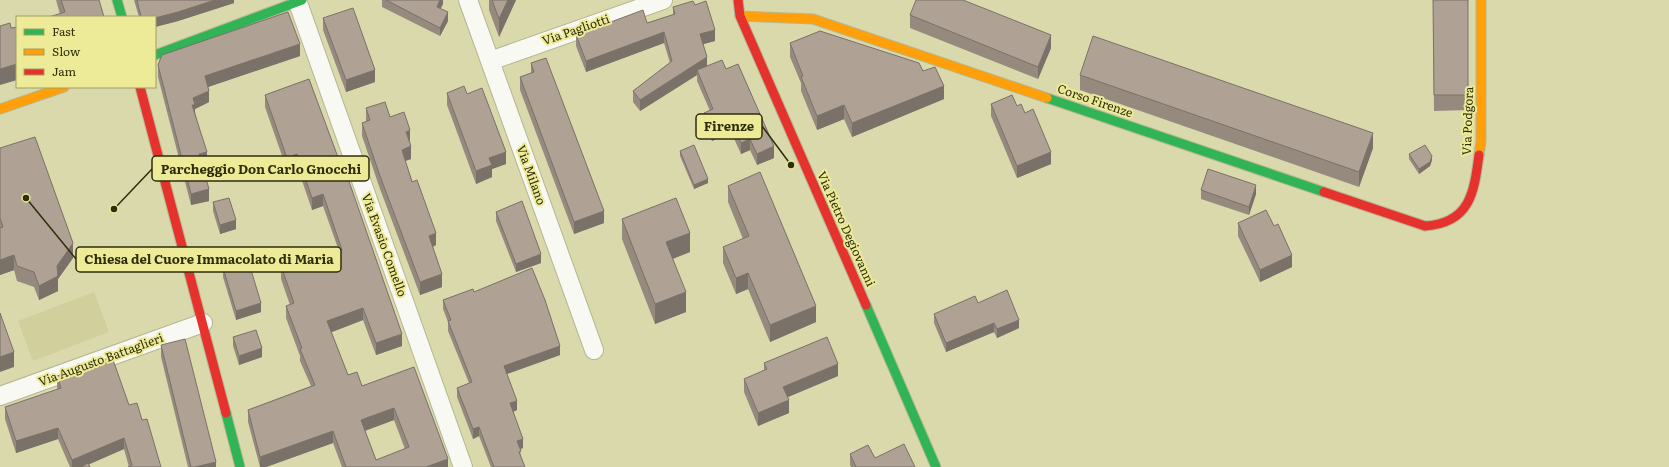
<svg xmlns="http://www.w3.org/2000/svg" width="1669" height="467" font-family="Literata,serif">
<rect width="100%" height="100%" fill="#d9d9ac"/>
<path fill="#d1d09c" d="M94 292 109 332 33 361 18 321Z"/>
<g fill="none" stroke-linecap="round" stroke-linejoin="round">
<defs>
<path id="street" d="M297 0 463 467
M468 0 594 350
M490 61 663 0
M0 396 203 323"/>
<path id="fast" d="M117 0 122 17
M155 55 302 0
M1047 98 1324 192
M866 305 936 467
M226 413 240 467"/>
<path id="slow" d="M740 16 813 19 1047 98
M0 109 64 87
M1479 155 1481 141V0"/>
<path id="jam" d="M738 0 740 16 866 305
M140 87 226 413
M1324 192 1425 226C1470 223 1474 193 1479 155"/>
</defs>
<use href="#street" stroke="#b6b692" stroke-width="20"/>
<use href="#fast" stroke="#b6b692" stroke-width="11"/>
<use href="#slow" stroke="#b6b692" stroke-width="11"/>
<use href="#jam" stroke="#b6b692" stroke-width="11"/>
<use href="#street" stroke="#f9f9f3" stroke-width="18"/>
<use href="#fast" stroke="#30b455" stroke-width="9"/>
<use href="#slow" stroke="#ff9f0a" stroke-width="9"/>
<use href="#jam" stroke="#e5322d" stroke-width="9"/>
</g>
<path fill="#968a7f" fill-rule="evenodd" d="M56 0H99L60 14Z
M134 0H234V3L178 21 155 27V17H139Z
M382 0H443V4L440 9 448 21 440 36 382 7Z
M489 0H516L499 37 489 10Z
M1433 0H1468V110L1434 111Z
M695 5 715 41 703 44 707 66 726 69 774 158 757 165 750 150 741 154 731 132 712 141 704 125V113L710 111 697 81V75L640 111 633 102V91L670 63 664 43 586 72 576 46V35L647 23 673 15V7Z
M910 15 1051 48 1038 79 910 28Z
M323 18 375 82 346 92 323 30Z
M790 43 923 71 944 99 852 137 844 119 817 130 801 91V83L790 57Z
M300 56 208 87 209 102 195 109V112L207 163 202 165 209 201 191 205 158 77V65Z
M531 63 604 223 574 234 520 90V77L531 73Z
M1080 75 1373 148 1359 187 1080 90Z
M309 79 402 346 376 355 363 320 331 332 348 375 362 386 414 367 448 467H342L333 443 266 467H260L248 422V410L311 386 300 361V356L286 318V306L290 305 281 279V266H283V255L309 261 339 251 323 206 312 210 297 166 287 170 265 107V95ZM394 420 405 449 376 460 365 431Z
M447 93 467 94 506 164 492 169V177L476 184 447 105Z
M991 104 1017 106 1025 113 1051 164 1017 178 991 116Z
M366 108 390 117 410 143 411 159 405 161 436 245 433 247 442 287 420 295 380 189 362 136V123L366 122Z
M0 148 73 258 58 279V291L39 300 34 287 17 281 14 270 0 275Z
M680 151 708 183 694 189 680 156Z
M1409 154 1432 160 1430 166 1419 174 1409 159Z
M728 186 816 322 770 342 748 289 736 294 723 263V247L743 239 728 202Z
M1201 190 1256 194 1249 215 1201 199Z
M213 202 236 229 220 234 213 211Z
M496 212 541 263 516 272 496 221Z
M622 219 690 252 673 259 686 312 655 324 622 239Z
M1238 223 1292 267 1260 282 1238 236Z
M223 268 261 312 236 320 223 277Z
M474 292 560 355 507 374 517 410 513 412 523 448 520 449 521 458 525 467H491L479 436 473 439 457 397V388L469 383 448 331V322L443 309V300Z
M978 303 1019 328 997 338 994 332 946 352 934 323V314Z
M233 337 262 357 239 365 233 346Z
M161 345 216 467H188L161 357Z
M764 363 838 376 788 397 789 413 758 426 744 392V379L764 371Z
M57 376 129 405 142 420 161 467H129L124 449 89 464 90 467H70L58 439 16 453 5 419V407L58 390 57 388Z
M850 454 875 458 915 467H851L850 465Z"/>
<path fill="#7a7168" d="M215 0H234V3L178 21 155 27V18Z
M440 0H443V4L437 16V7Z
M508 0H516L499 37V19Z
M448 12V21L440 36V28Z
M715 30V41L700 45V34Z
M664 32V43L586 72V61Z
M1051 35V48L1038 79V67Z
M300 44V56L205 88V76Z
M707 57V68L697 70V75L640 111V100Z
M17 64V80L0 85V69Z
M375 70V82L346 92V80Z
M944 86V99L852 137V123Z
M209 91V102L195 109V116L192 117 193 98Z
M844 105V119L817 130V116Z
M731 121V132L712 141V130Z
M410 130V143L406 145V132Z
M1373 133V148L1359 187V172Z
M750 139V150L741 154V143Z
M411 146V159L402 162V150Z
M774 146V158L757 165V154Z
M207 152V163L199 166V154Z
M506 152V164L492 169V177L476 184V171L489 158Z
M1051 152V164L1017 178V166Z
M297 154V166L287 170V158Z
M1432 156V160L1430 166 1419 174V169Z
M708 179V183L694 189V185Z
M1256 185V194L1249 215V207Z
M209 189V201L191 205V194Z
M323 194V206L312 210V198Z
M604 211V223L574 234V222Z
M236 220V229L220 234V225Z
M436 233V245L429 248V236Z
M690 233V252L666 261V242Z
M73 243V258L58 279V291L39 300V286L57 266Z
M541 254V263L516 272V264Z
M14 255V270L0 275V260Z
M1292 255V267L1260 282V270Z
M748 273V289L736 294V278Z
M442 274V287L420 295V282Z
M686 292V312L655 324V304Z
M261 303V312L236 320V311Z
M816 306V322L770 342V325Z
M363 308V320L327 334V321Z
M1019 320V328L997 338V329Z
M994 323V332L946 352V343Z
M402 334V346L376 355V343Z
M560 346V355L504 375V366Z
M262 348V357L239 365V356Z
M14 352V367L0 372V357Z
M838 364V376L783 399V387Z
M789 400V413L758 426V413Z
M517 401V410L510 413V403Z
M394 408V420L361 432V420Z
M479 427V436L473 439V429Z
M58 428V439L16 453V441Z
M333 431V443L266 467H260V457Z
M124 438V449L83 467H72V460Z
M523 439V448L517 450V441Z
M448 459V467H426Z
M216 462V467H195Z"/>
<path fill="#afa194" stroke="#7a7168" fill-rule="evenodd" d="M61 0H99L104 17H49L65 12Z
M137 0H215L178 12 155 18V17H141Z
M386 0H440L437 7 448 12 440 28Z
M492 0H508L499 19Z
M916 0H963L1051 35 1038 67 910 15Z
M1433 0H1468V95H1434Z
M693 1 695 5 706 1 715 30 700 34 707 57 640 100 633 91 672 61 664 32 586 61 576 35 643 10 647 23 675 14 673 7Z
M353 8 375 70 346 80 323 18Z
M288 12 300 44 205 76 209 91 193 98 195 105H192L207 152 199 154 209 189 191 194 158 65 162 55Z
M10 23 11 28 17 27V64L0 69V26Z
M820 31 919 63 923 71 935 67 944 86 852 123 844 105 817 116 801 77 803 76 790 43Z
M1093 36 1373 133 1359 172 1080 75Z
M546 58 604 211 574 222 520 77 534 72 531 63Z
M722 60 726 69 738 64 774 146 757 154 750 139 741 143 731 121 712 130 704 113 713 109 697 70Z
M309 79 342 168 344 167 402 334 376 343 363 308 327 321 348 375 357 372 362 386 414 367 448 459 426 467H346L333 431 260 457 248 410 315 385 300 349 302 348 286 306 294 303 281 266 286 265 283 255 304 247 309 261 342 250 323 194 312 198 297 154 287 158 265 95ZM394 408 409 447 376 460 361 420Z
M464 86 467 94 482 88 506 152 489 158 492 165 476 171 447 93Z
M1012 95 1017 106 1021 104 1025 113 1033 109 1051 152 1017 166 991 104Z
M385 102 390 117 404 112 410 130 406 132 411 146 402 150 412 182 417 180 436 233 429 236 442 274 420 282 380 176 362 123 370 120 366 108Z
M35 137 73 243 57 266 58 276 39 286 34 272 17 266 14 255 0 260V228L3 227 0 218V148Z
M694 145 708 179 694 185 680 151Z
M1425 145 1432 156 1430 162 1419 169 1409 154Z
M1208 169 1256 185 1249 207 1201 190Z
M760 172 816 306 770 325 748 273 736 278 723 247 749 236 728 186Z
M229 198 236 220 220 225 213 202Z
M676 198 690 233 666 242 686 292 655 304 622 219Z
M522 201 541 254 516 264 496 212Z
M1266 210 1274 226 1278 224 1292 255 1260 270 1238 223Z
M248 260 261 303 236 311 223 268Z
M532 268 545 300 560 346 504 366 517 401 510 403 523 439 517 441 521 451 519 452 525 467H494L479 427 473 429 457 388 472 382 448 321 451 320 443 300 473 289 474 292Z
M1007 290 1019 320 997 329 994 323 946 343 934 314 975 296 978 303Z
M0 313 14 352 0 357Z
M256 330 262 348 239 356 233 337Z
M827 337 838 364 783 387 789 400 758 413 744 379 767 369 764 363Z
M185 339 216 462 195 467H191L161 345Z
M112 357 129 405 137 403 142 420 147 419 161 467H128L132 465 124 438 72 460 58 428 16 441 5 407 61 388 57 376Z
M904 444 915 467H856L850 454 868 445 875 458Z
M88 463 90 467H81Z"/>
<g text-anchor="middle" stroke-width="4" stroke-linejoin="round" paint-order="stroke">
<g font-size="12" fill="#2f2e0b" stroke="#edeb98">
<text transform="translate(576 30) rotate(-19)" y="4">Via Pagliotti</text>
<text transform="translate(1095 101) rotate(19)" y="4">Corso Firenze</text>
<text transform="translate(1468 121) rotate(-88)" y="4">Via Podgora</text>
<text transform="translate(531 175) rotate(70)" y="4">Via Milano</text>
<text transform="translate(846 229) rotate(66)" y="4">Via Pietro Degiovanni</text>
<text transform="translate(384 245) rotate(70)" y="4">Via Evasio Comello</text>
<text transform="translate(101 360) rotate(-20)" y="4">Via Augusto Battaglieri</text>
</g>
</g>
<path fill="none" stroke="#2f2e0b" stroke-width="1.5" d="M791 165L762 126M114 209L152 169M26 198L76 259"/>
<g fill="#2f2e0b" stroke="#edeb98" stroke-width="1.5">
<circle cx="791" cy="165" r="4"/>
<circle cx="114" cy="209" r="4"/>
<circle cx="26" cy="198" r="4"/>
</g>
<g fill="#edeb98" stroke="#2f2e0b" stroke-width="1.5">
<rect x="696" y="114" width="66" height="25" rx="4"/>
<rect x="152" y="156" width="217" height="25" rx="4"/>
<rect x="76" y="247" width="265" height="25" rx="4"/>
</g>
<g font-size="13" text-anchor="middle" font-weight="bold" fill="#2f2e0b">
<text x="729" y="131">Firenze</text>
<text x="261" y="174">Parcheggio Don Carlo Gnocchi</text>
<text x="209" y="264">Chiesa del Cuore Immacolato di Maria</text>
</g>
<rect x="16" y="16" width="140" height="72" fill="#edeb98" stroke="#a19f60"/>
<rect x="24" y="29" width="20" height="6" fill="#30b455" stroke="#a19f60"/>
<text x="52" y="36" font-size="12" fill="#2f2e0b">Fast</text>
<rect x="24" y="49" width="20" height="6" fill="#ff9f0a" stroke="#a19f60"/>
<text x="52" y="56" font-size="12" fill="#2f2e0b">Slow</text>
<rect x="24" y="69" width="20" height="6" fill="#e5322d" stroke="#a19f60"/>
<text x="52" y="76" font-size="12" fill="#2f2e0b">Jam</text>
</svg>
